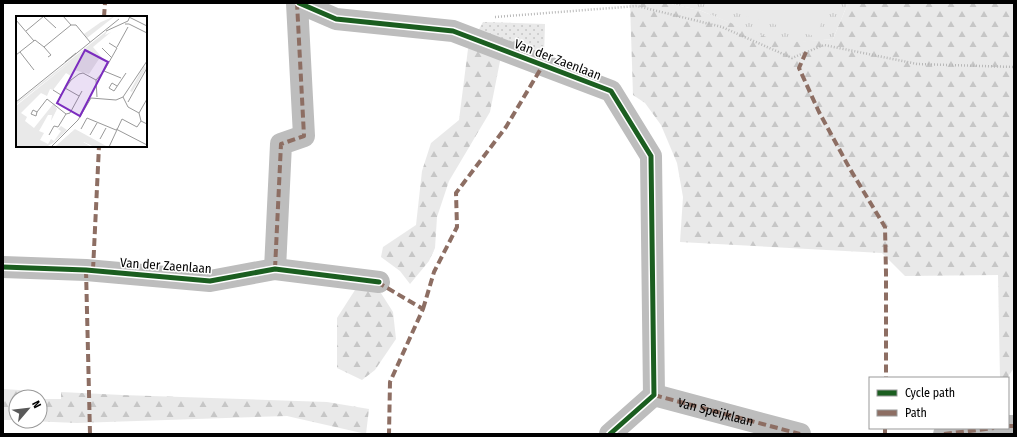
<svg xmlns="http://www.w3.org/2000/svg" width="1017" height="437" font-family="'Fira Sans Condensed',sans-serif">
<defs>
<pattern id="grass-tufts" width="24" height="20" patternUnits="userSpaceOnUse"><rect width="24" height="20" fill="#e9e9e9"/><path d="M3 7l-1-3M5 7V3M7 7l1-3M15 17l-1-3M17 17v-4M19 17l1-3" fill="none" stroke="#c6c6c6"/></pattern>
<pattern id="forest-firs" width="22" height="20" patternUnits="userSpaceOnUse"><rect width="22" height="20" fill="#e9e9e9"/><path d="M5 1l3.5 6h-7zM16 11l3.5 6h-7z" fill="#c6c6c6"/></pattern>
<pattern id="garden-dots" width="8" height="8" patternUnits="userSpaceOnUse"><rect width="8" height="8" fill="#e9e9e9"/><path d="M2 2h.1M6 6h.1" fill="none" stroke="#c6c6c6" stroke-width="1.8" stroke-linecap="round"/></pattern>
</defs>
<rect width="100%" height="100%" fill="#fff"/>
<path fill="url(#grass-tufts)" d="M667 3H848L833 39 781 44 699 10Z"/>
<path fill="url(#forest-firs)" d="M630 3H667L699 10 781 43 833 39 848 3H1014V368L1007 378H1000L998 275 905 276 882 253 680 242 683 197 677 163 661 125 645 103 633 95Z
M475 37 502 51 490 112 449 181 437 217 435 248 429 261 410 284 400 271 381 257 383 247 416 225 422 171 431 143 459 120 468 49Z
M355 290H379L393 312 396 339 375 370 362 380 337 368V318Z
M3 389 34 391V397H16V420H3Z
M61 392 122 395 327 402 369 409 366 434 287 416 77 423 29 421H40V399H61Z"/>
<path fill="#e9e9e9" d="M703 3H827L817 37Z"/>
<path fill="url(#garden-dots)" d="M483 22 545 24 544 57 478 31Z"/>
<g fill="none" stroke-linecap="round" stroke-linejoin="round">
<path stroke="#b8b8b8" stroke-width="2.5" stroke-dasharray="1 2" stroke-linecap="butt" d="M495 17 637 6 722 27 792 58 824 45 917 64 1014 67"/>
<g stroke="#bdbdbd" stroke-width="22">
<path d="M299 3 336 19 453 31 611 91 651 156 654 395 610 434"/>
<path d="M3 267 86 270 210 281 275 269 379 282"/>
<path d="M275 269 281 144 304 136 297 3"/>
<path id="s1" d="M654 395 800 434"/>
<path d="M1008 426H1014"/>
<path d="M944 434 994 428"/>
</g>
<path stroke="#8d6e63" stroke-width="4" stroke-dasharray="8 4" stroke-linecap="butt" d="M104 17 105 3
M806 52 799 68 819 112 850 169 885 227 886 273V378
M275 269 281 144 304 136 297 3
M86 270 90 434
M93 270 99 146
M377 282 423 309 390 382 389 434
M423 309 434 272 457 227 456 193 506 127 543 65
M654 395 800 434
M1008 426H1014
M885 434V428
M944 434 994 428"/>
<defs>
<path id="cycleway" d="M299 3 336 19 453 31 611 91 651 156 654 395 610 434
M3 267 86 270 210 281 275 269 379 282"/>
</defs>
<use href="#cycleway" stroke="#fff" stroke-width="8"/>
<use href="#cycleway" stroke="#1b5e20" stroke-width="5"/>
</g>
<g text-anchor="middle" stroke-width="3" stroke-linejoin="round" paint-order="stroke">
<g font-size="13" fill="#000" stroke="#fff">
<text transform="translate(558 59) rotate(21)" y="5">Van der Zaenlaan</text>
<text transform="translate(166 265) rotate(4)" y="5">Van der Zaenlaan</text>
<text dy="5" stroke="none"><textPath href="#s1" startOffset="64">Van Speijklaan</textPath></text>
</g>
</g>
<g transform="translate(16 16)">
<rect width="131" height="131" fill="#fff"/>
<path d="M128 50 130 52 116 76 114 75Z" fill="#e9e9e9"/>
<path d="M99 0 71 22 68 18 85 6ZM92 14 89 19 95 16 77 31 89 45 83 43 73 58 58 54 55 60 50 57 37 74 34 73 31 80 25 77 5 97 11 101 9 105 18 112 38 87 41 93 35 105 36 99H32L23 115 28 117 24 124 32 128 35 123 38 125 45 115 42 113 45 110 51 114 37 127 30 131H0V90L68 35 0 89V87ZM59 113 92 131H78L68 126 64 129 39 131Z" fill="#e9e9e9"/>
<path d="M56 116 67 126 76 131H39Z" fill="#e9e9e9"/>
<path fill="none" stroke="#999" stroke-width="1" d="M28 1 40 12M113 1 131 10M0 4 18 25M109 8H113L131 17M55 9H60L74 26M10 15 28 0M90 15 112 5 114 0M28 31 35 39 32 41M101 31 112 11M86 32 96 42M4 36 18 54M0 39 19 24 28 31 55 9 47 0M49 46 60 37M88 55 101 32 93 27M80 64 88 55 105 62M101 70 96 67 93 72 98 75 110 57M49 72 63 80M37 74 45 79 41 88M45 79 55 64 63 58 67 57 80 64 81 81M107 81 112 91 123 97 125 105 131 108M0 86 103 3M112 86 131 52M21 96 20 100 15 98 17 94 21 96 31 83 50 98M123 97 131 83M65 113 71 102 100 114M100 113 131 129M33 119 38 110 42 111 50 98 54 97 66 75M74 119 81 107M84 123 90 112M35 131 62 104 75 82 100 84 107 81 131 45M93 131 106 103 121 111 125 105"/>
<path fill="#7b2cbf" fill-opacity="0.15" stroke="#7b2cbf" stroke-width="2" d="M69 34 92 46 64 100 41 87Z"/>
<rect width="131" height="131" fill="none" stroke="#000" stroke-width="2"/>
</g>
<rect width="1017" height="437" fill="none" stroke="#000000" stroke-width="8"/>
<rect x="869" y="377" width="140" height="52" fill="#ffffff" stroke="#999999"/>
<rect x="877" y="390" width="20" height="6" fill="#1b5e20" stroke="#999999"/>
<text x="905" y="397" font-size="12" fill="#000000">Cycle path</text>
<rect x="877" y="410" width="20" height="6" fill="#8d6e63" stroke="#999999"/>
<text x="905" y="417" font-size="12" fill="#000000">Path</text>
<g transform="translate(28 409) rotate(62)"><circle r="19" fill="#ffffff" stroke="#999999"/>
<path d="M0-3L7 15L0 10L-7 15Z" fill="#595959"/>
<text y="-6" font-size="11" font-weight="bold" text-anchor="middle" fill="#000000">N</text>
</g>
</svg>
